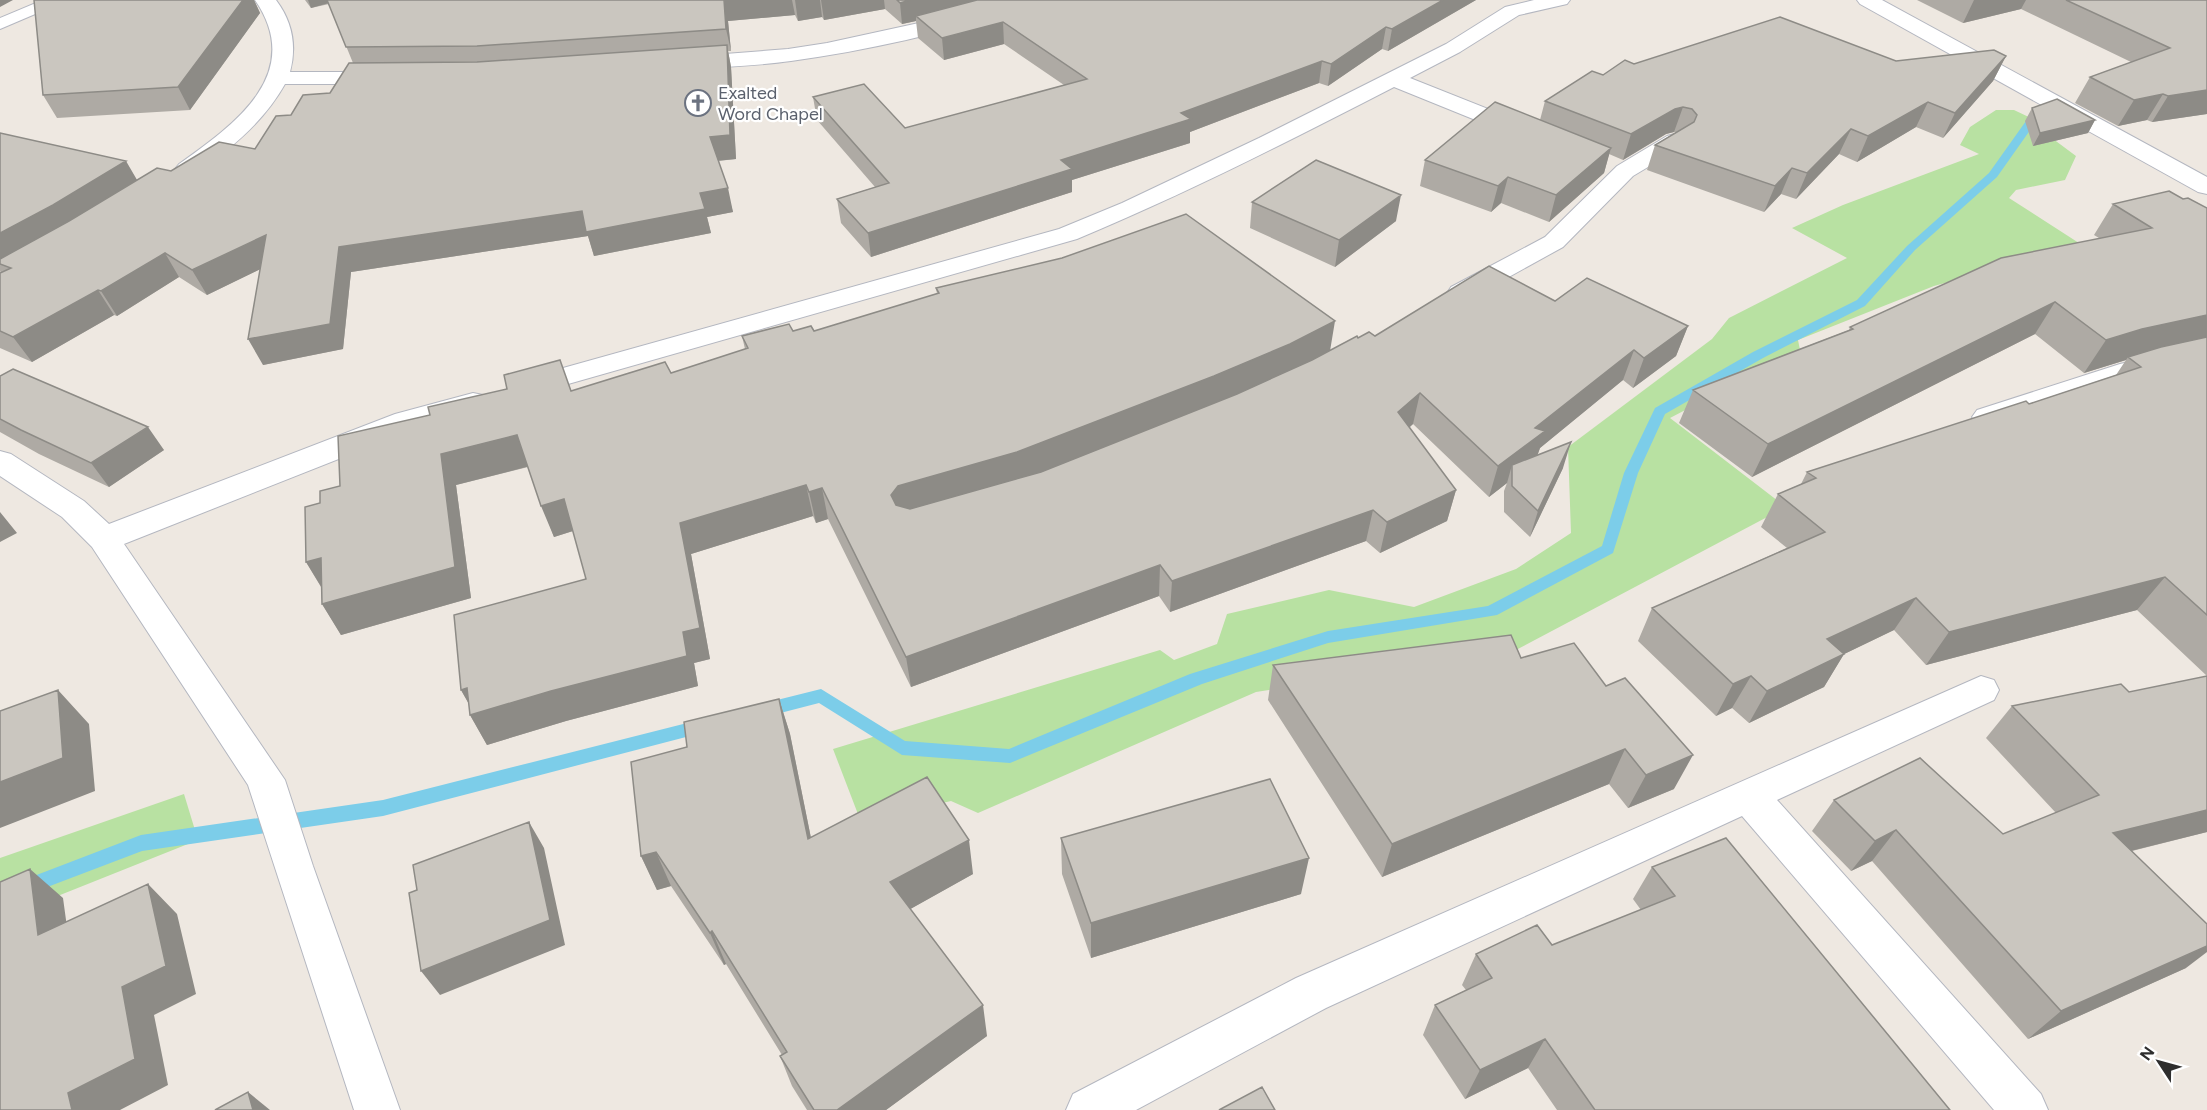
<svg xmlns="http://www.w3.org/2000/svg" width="2207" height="1110" font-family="Figtree,sans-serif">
<rect width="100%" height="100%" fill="#eee8e1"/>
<path fill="#b8e1a2" d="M1996 110H2014L2035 120 2037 127 2076 156 2065 180 2016 190 2009 198 2082 245 1934 286 1798 340 1800 350 1670 418 1786 507 1514 651 1256 692 978 813 951 801 861 822 833 749 1160 650 1174 660 1217 644 1227 614 1329 590 1414 607 1516 569 1571 533 1568 447 1712 339 1729 318 1847 258 1792 228 1843 205 1979 154 1960 145 1970 127Z
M184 794 198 840 0 919V858Z"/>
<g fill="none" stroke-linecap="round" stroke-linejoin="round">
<path fill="#7ccde9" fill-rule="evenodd" d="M2044 118 2048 119V123L2033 126 1997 177 1915 250 1865 306 1763 358 1665 414 1638 473 1613 553 1497 615 1328 643 1202 684 1010 763 902 755 819 703 761 718 755 716 753 711 755 706 761 704 821 689 905 741 1009 749 1190 674 1328 631 1488 606 1602 546 1624 473 1655 408 1753 352 1857 300 1907 246 1989 173 2026 121Z
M703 719 709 721 711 726 709 731 383 816 142 851 0 905V889L141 835 383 800Z"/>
<defs>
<path id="lane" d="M43 0H64L61 3 0 29V18Z"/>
<path id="street" d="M255 0H276C292 21 297 46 290 72H383L391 73 394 78 391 83 383 84H285C263 123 231 148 195 174L187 176 179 174 175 169 179 164C234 125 306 74 255 0Z
M1008 0H1038L1035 4C957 30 872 50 791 61 756 66 721 67 686 69L679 67 675 63 679 59 686 57 788 49 827 43 974 11Z
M1534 0H1570L1567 4 1519 15 1460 52 1410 78 1531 126 1534 131 1531 136 1523 138 1515 136 1394 87C1289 141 1185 194 1077 239L533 394 523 397 513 394 509 388 513 382 1059 229 1122 203 1259 138 1446 44 1505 7Z
M1857 0H1882L2207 177V194L2198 192 1860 4Z
M1675 134 1683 136 1686 141 1683 146 1633 176 1563 247 1469 299 1460 301 1451 299 1447 293 1451 287 1545 237 1617 166 1667 136Z
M2207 344V362L2137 377 1987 427 1977 424 1972 417 1977 410 2120 364Z
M473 393 483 395 488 402 483 409 417 428 124 544 285 780 313 866 400 1110H354L248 785 92 547 62 517 0 476V451L11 454 84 501 109 524 395 414Z
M1981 676 1994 680 1999 690 1994 700 1777 800 2041 1094 2048 1110H1994L1742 816 1326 1008 1136 1110H1066L1073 1094 1296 978Z"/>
</defs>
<use href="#lane" stroke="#b4b7c0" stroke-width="2"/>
<use href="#street" stroke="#b4b7c0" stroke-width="2"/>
<use href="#lane" fill="#fff" fill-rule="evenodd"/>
<use href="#street" fill="#fff" fill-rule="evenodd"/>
</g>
<path fill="#aeaaa4" d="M34 0H254L260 13 190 110 57 118 43 95Z
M305 0H1476L1388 51 1382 49 1328 86 1319 83 1190 132V143L1072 180V192L871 257 841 223 837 199 875 187 817 120 813 97 905 128 1064 85 1004 44 944 60 918 38 916 21 902 24 885 9 824 20 822 17 798 21 795 15 728 21 731 51H728L731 67 736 159 718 161 733 212 707 217 711 233 594 256 588 236 351 272 343 349 263 365 260 269 207 295 179 277 117 316 114 315 32 362 0 348V273H1L0 271V133L137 180 255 149 291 115 330 93 353 63 329 4 311 8Z
M1917 0H2207V114L2152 122 2147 120 2118 126 2075 103 2090 77 2131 62 2021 9 1963 23Z
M2006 56 1993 81 1943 138 1916 127 1857 162 1839 154 1796 199 1781 194 1764 212 1647 170 1655 145 1676 132H1674L1666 134 1623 160 1609 154 1604 173 1549 222 1501 203 1491 212 1420 186 1425 160 1540 120 1545 101 1603 75 1634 64 1896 61Z
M2032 108 2095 120 2088 133 2033 146 2025 121Z
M2183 199 2207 208V676L2137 610 1926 665 1894 630 1844 654 1824 687 1749 723 1732 708 1716 716 1638 641 1652 608 1787 548 1761 527 1778 494 1801 484 1807 472 2029 404 2116 375 2126 360 2084 373 2035 334 1752 477 1679 423 1693 390 1849 330 1850 327 2099 238 2094 235 2113 204Z
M1252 202 1396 221 1335 267 1250 228Z
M936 288 1330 351 1358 338 1375 336 1555 301 1688 326 1676 356 1633 388 1623 380 1540 448 1537 456 1563 468 1530 537 1504 512V491L1507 483 1489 497 1413 424 1409 428 1456 490 1447 521 1380 553 1366 541 1170 612 1159 596 911 687 828 519 816 523 813 516 691 554 710 659 694 663 698 686 566 721 487 745 470 715 469 704 461 690 586 579 573 531 554 537 528 467 456 485 471 598 341 635 322 604 321 587 306 562 320 503 340 486 571 391 671 373 745 349 742 336 793 331H814L937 294Z
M0 376 164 450 109 487 39 454 0 432Z
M1521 658 1674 789 1628 808 1609 784 1382 877 1268 700 1273 665Z
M2129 692 2207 832 2132 851 2186 968 2028 1039 1872 861 1851 871 1812 831 1834 800 2003 834 2056 813 1986 738 2012 706Z
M779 699 790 734 811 838 973 874 910 909 987 1036 886 1110H807L792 1086 780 1056 782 1055 726 964 724 965 671 886 657 890 641 856 687 747Z
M1061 838 1301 894 1091 958 1062 874Z
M1652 867 1950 1110H1557L1528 1068 1465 1099 1423 1035 1435 1005 1466 990 1462 985 1476 954 1552 945 1641 910 1633 899Z"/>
<path fill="#8d8b86" d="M0 0H13L0 7Z
M243 0H254L260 13 190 110 178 87Z
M308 0H328L329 3 311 8Z
M724 0H792L795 15 728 21 731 51 726 29Z
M795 0H820L822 17 798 21Z
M821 0H884L885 9 824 20Z
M910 0H997L916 16V21L902 24 900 3Z
M1443 0H1476L1388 51 1392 29Z
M1974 0H2026L2021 9 1963 23Z
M1003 22 1004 44 944 60 942 38Z
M1386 27 1382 49 1328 86 1331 64Z
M727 45 731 67 736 159 715 161 710 137Z
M2006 56 1993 81 1943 138 1955 113Z
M1322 61 1319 83 1190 132V143L1072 180V192L871 257 868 233 1181 113Z
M2207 90V114L2152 122 2168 96Z
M2163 94 2147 120 2118 126 2134 100Z
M1928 102 1916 127 1857 162 1868 136Z
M1683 107 1674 132 1666 134 1623 160 1631 134 1675 109Z
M2095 120 2088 133 2033 146 2040 133Z
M1851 129 1839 154 1796 199 1807 173Z
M1611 148 1604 173 1549 222 1556 195Z
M126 161 140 185 0 264V233Z
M1792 168 1781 194 1764 212 1775 186Z
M1508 177 1501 203 1491 212 1498 186Z
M728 188 733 212 707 217 711 233 594 256 588 236 351 272 343 349 263 365 248 339 339 247 700 193Z
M1401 195 1396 221 1335 267 1339 240Z
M266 235 279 260 207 295 192 270Z
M165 253 179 277 117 316 101 291Z
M98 290 114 315 32 362 13 337Z
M2055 302 2035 334 1752 477 1768 444Z
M2207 315V341L2128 357 2126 360 2084 373 2106 340 2142 329Z
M1335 321 1330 351 1286 375 1019 483 902 517 891 495 898 486Z
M1688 326 1676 356 1633 388 1644 358Z
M1634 350 1623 380 1540 448 1535 462 1512 465 1507 483 1489 497 1498 466 1535 428Z
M1420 393 1413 424 1391 443 1398 412Z
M148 427 164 450 109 487 91 463Z
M517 435 530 466 456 485 471 598 341 635 322 604 441 454Z
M1571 442 1563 468 1530 537 1538 511Z
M806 485 813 516 691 554 710 659 694 663 698 686 566 721 487 745 470 715 474 713 461 690 680 523Z
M822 488 828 519 816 523 809 492Z
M1456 490 1447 521 1380 553 1387 522Z
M564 499 576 530 554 537 541 506Z
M1373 510 1366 541 1170 612 1172 581Z
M0 512 17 533 0 542Z
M321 558 325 593 306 562Z
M1160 565 1159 596 911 687 906 657Z
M2165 577 2137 610 1926 665 1949 632Z
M1916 598 1894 630 1807 672 1827 639Z
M1844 654 1824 687 1749 723 1767 691Z
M1751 676 1732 708 1716 716 1733 684Z
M58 690 89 724 95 791 0 828V782Z
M779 699 790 734 818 873 808 839Z
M1625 749 1609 784 1382 877 1392 844Z
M1693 755 1674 789 1628 808 1646 775Z
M2207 810V832L2082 863 2113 833Z
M529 822 544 848 565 945 440 995 421 971Z
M1896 830 1872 861 1851 871 1875 841Z
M969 840 973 874 898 916 890 882Z
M656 852 671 886 657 890 641 856Z
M1309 858 1301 894 1091 958V923Z
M30 869 63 898 72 964 38 935Z
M148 884 177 914 196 994 154 1015 168 1085 120 1110H72L68 1093 122 987Z
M712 931 726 964 724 965 710 933Z
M2207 946V952L2186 968 2028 1039 2061 1011Z
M983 1005 987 1036 886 1110H837Z
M1545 1039 1528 1068 1465 1099 1480 1070Z
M248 1092 270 1110H253Z"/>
<path fill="#cac6bf" stroke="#8d8b86" stroke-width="1.5" d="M34 0H243L178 87 43 95Z
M327 0H724L726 29 477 46 346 47Z
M897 0H910L900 3Z
M977 0H1443L1392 29 1386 27 1331 64 1322 61 1181 113 1191 119 1061 160 1072 169 868 233 837 199 889 183 813 97 864 84 905 128 1087 79 1003 22 942 38 916 16Z
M2066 0H2207V90L2168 96 2163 94 2134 100 2090 77 2170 48Z
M1780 17 1896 61 1994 50 2006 56 1955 113 1928 102 1868 136 1851 129 1807 173 1792 168 1775 186 1655 145 1694 122 1697 115 1692 109 1683 107 1675 109 1631 134 1545 101 1592 71 1603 75 1625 60 1634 64Z
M727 45 730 135 710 137 728 188 700 193 705 209 586 232 582 211 339 247 330 324 248 339 266 235 192 270 165 253 101 291 98 290 13 337 0 331V273L11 268 0 264V259L69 221 157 168 171 171 219 142 255 149 276 116 291 115 303 95 330 93 349 63 477 62Z
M2057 99 2095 120 2040 133 2032 108Z
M1495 102 1611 148 1556 195 1508 177 1498 186 1425 160Z
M0 133 126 161 53 205 0 233Z
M1316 160 1401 195 1339 240 1252 202Z
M2169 191 2183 199 2188 198 2207 208V315L2142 329 2106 340 2055 302 1768 444 1693 390 1853 329 1850 327 2001 258 2152 228 2113 204Z
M1186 214 1335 321 1290 344 1214 376 1017 452 898 486 891 495 896 505 910 509 1041 472 1237 394 1312 360 1357 336 1358 338 1369 332 1375 336 1489 266 1555 301 1587 278 1688 326 1644 358 1634 350 1535 428 1545 431 1498 466 1420 393 1398 412 1456 490 1387 522 1373 510 1172 581 1160 565 906 657 822 488 809 492 806 485 680 523 700 628 683 632 687 656 551 691 470 715 467 688 461 690 454 615 586 579 564 499 541 506 517 435 441 454 455 567 322 604 321 558 306 562 305 507 320 503V491L340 486 338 436 430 415 428 407 507 389 504 375 560 360 571 391 665 362 671 373 748 348 742 336 789 324 793 331 811 326 814 331 939 293 936 288 1062 258Z
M2207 337V615L2165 577 1949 632 1916 598 1827 639 1844 654 1767 691 1751 676 1733 684 1652 608 1825 532 1778 494 1816 478 1807 472 2026 401 2029 404 2141 367 2128 357 2161 347Z
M13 369 148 427 91 463 21 430 0 419V376Z
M1571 442 1538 511 1512 486V465Z
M1511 635 1521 658 1574 643 1606 686 1625 678 1693 755 1646 775 1625 749 1392 844 1273 665Z
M2207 676V810L2113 833 2207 924V946L2061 1011 1896 830 1875 841 1834 800 1920 758 2003 834 2099 795 2012 706 2121 684 2129 692Z
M58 690 63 758 0 782V711Z
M779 699 808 839 927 777 969 840 890 882 983 1005 837 1110H814L780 1056 787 1052 712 931 710 933 656 852 641 856 631 762 687 747 684 722Z
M1270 779 1309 858 1091 923 1061 838Z
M529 822 550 920 421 971 409 893 417 890 413 865Z
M1726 838 1950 1110H1595L1545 1039 1480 1070 1435 1005 1492 978 1476 954 1537 925 1552 945 1675 896 1652 867Z
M30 869 38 935 148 884 166 966 122 987 135 1059 68 1093 72 1110H0V882Z
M1262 1087 1275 1110H1219Z
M248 1092 253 1110H215Z"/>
<defs>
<symbol id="church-ring" viewBox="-11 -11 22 22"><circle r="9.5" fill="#fff" stroke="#6b7280" stroke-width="1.5"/><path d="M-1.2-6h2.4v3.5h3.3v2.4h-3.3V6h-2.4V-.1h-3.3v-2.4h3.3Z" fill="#6b7280"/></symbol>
</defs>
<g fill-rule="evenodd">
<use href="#church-ring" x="683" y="88" width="30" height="30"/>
</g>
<g text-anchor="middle" stroke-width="4.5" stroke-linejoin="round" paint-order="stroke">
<g font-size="18" fill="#5b616d" stroke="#fff" text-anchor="start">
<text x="718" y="99">Exalted<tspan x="718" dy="21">Word Chapel</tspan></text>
</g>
</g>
<g transform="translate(2159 1062) rotate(306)" stroke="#ffffff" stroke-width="4.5" paint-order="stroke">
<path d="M0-4.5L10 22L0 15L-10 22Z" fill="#2e2e2e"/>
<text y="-9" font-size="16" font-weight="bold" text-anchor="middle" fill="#2e2e2e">N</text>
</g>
</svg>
